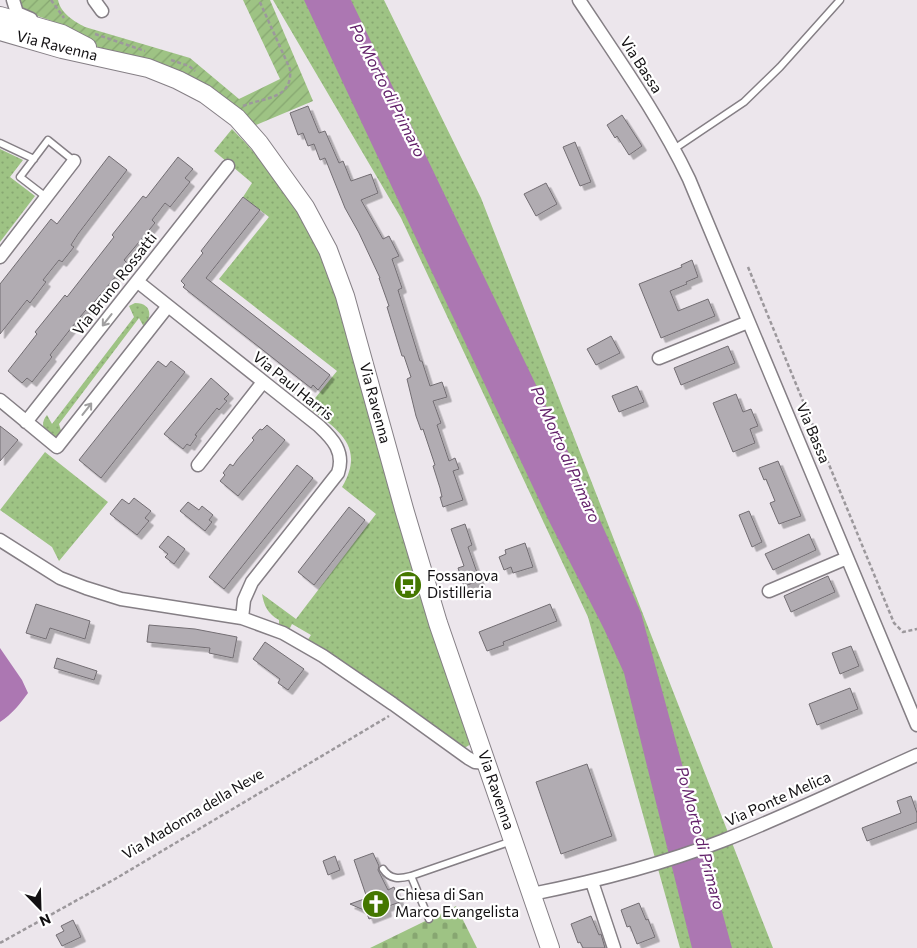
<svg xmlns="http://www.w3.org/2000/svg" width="917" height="948" font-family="Commissioner,sans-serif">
<defs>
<pattern id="grass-dots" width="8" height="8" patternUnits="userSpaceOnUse" patternTransform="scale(1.25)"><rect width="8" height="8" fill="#9ec384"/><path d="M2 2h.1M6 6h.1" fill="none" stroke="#87a671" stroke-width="1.8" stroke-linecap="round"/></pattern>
<pattern id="cemetery-stones" width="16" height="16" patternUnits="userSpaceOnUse" patternTransform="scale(1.25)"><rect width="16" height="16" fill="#9ec384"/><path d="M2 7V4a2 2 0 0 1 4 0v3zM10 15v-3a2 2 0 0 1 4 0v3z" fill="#87a671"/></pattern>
<pattern id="garden-furrows" width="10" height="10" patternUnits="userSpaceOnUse" patternTransform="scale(1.25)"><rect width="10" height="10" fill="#9ec384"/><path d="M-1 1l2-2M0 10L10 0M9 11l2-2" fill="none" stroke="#87a671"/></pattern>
<filter id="shadow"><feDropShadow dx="4.5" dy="4.5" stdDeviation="0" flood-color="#0004"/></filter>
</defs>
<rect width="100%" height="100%" fill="#ece6ec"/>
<path fill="url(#grass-dots)" d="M273 0H384L481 198 773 948H680L588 617 401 218Z
M232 129C268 165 299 206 320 252 336 286 345 324 355 360 372 419 387 479 404 539 423 608 448 676 471 744L466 747 460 748 307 641 311 635 292 624 289 630 279 624V620C268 614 264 606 262 594L296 619 376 514 342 487C366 446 338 430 308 407L337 371 219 279 269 217 243 197 252 183 214 151Z
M0 149 23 160 10 177 35 196 0 242Z
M135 303C151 303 153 316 144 327L139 318 59 424 62 434 55 437 49 436C42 430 41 422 47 415L52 424 134 317 129 306Z
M45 452 108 502 59 561 52 547 0 510Z"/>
<path fill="url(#cemetery-stones)" d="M456 906 477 948H370Z"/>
<path fill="url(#garden-furrows)" d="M17 0H58C61 14 74 21 85 27L190 58 239 99 280 79 243 0H270L313 101 256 125 233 106 160 65 84 43 63 30 52 21 26 12 20 7Z"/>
<path fill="#ac77b2" d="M304 0H351L587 491 641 613 732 948H692L624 673 604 629 550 523Z
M0 648 22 680 28 693C20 704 12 714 0 722Z"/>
<path fill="#b1acb2" stroke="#726d72" filter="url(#shadow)" d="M308 106 319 133 325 131 339 163 343 161 351 181 371 174 378 193 361 200 383 239 389 236 399 256 392 259 402 288 398 290 420 361H422L430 386 442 382 447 397 433 401 441 423 437 425 449 461 455 458 459 469 453 471 463 500 443 507 440 497H442L440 488 433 466 435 465 423 429 421 430 416 416 407 379 411 377 404 356H402L387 307 389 306 379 278H380L359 233 345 208 325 158 320 160 314 144 308 146 303 133 298 135 290 113Z
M622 115 642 146 629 155 617 136 615 138 607 125Z
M575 142 591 182 580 186 563 147Z
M109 156 127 170 78 234 71 245 74 247 62 262 59 260 43 280 46 282 30 303 27 300 0 334V284L51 219 57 224Z
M178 157 193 169 185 178 190 182 170 207 165 203 152 220 155 223 124 260 127 263 91 306 90 305 76 322 50 355 52 357 32 382 27 378 22 383 8 371 37 334 35 332 65 295 67 297 114 237 112 235 143 196 146 198Z
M546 183 557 204 536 216 524 194Z
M243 197 260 210 206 278 330 375 318 390 313 385 311 388 183 287 185 285 181 281 203 253 201 251Z
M692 260 698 277 686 282 687 284 670 291 678 311 708 299 715 316 661 338 639 284 682 267 681 265Z
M611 336 620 353 596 365 587 349Z
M728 346 735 363 681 385 674 368Z
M158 361 166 367 171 361 185 372 101 478 79 460Z
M211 378 229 394 224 399 227 401 219 410 217 408 195 435 197 436 190 446 187 444 183 449 164 434Z
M637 386 644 402 619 412 612 396Z
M736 394 743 412 751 409 758 426 750 429 755 443 733 452 713 403Z
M267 425 285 440 238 496 220 481 225 475 223 473 230 464 233 466 237 460 254 440 252 438 260 429 262 430Z
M0 426 18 440 0 461Z
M778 461 801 516 779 524 770 503 775 501 766 479 764 480 759 468Z
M297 465 313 478 224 589 209 577Z
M134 498 151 511 145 518 149 521 137 535 110 514 122 499 129 504Z
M188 502 199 510 202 506 213 515 209 520 212 522 205 531 180 511Z
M349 507 365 520 314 585 298 572Z
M749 511 762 542 752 547 739 515Z
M465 524 472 545 468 547 480 581 464 586 458 568 464 566 451 529Z
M809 534 816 550 773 570 765 554Z
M168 536 185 549 174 564 165 557 168 554 159 547Z
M525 543 533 567 513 573 511 567 504 570 499 557 506 554 505 550Z
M828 576 835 592 791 612 784 596Z
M36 604 90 621 85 639 50 628 46 639 26 633Z
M550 604 557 621 503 642 504 645 487 651 479 632Z
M149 625 195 629 237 637 233 658 209 653 210 648 147 642Z
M265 642 304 669 288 690 278 683 280 679 253 659Z
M851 646 859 666 840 674 832 653Z
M57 658 97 671 94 680 54 668Z
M850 688 858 709 817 725 809 704Z
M587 764 612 836 561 854 536 782Z
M911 796 917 813V822L867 841 862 828 901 813 897 801Z
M373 853 379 866 378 870 388 890 394 887 400 902 386 907 387 912 369 919 366 911 350 904 367 898 354 860Z
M335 856 340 870 328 875 323 861Z
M639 903 646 920 648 919 655 937 637 944 630 926 627 927 621 910Z
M591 916 599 935 601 934 605 948H583L580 942 578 943 571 924Z
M73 920 81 937 62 946 56 935 64 931 61 926Z"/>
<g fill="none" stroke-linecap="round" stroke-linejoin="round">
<defs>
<path id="service" d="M0 143 34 159
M674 149 744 102 780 67 840 0
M46 197 20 177 48 140 74 161
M383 869C390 880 400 879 411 876L512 841
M411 876 429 919"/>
<path id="minor" d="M13 0 17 13 31 19
M94 0 102 11
M579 0C618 59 659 116 689 179L917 725
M0 257 74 161
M138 282 319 426C333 439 345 452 338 473L252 582 244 600 242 618
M659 358 748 322
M0 400 57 447 168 306
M26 422 228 166
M198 465 263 382
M0 540 60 578 86 588 121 599 242 618 283 633 323 656 393 704 468 758 475 762 487 763
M769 591 847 558
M592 882 614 948
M532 894C597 881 660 865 722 841 788 815 852 784 917 755"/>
<path id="secondary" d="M0 16 62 34 87 47
M0 31 62 49 148 68 178 80 205 94 237 118 259 143 305 207 328 250 345 296 404 509 438 623 550 948"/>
</defs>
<use href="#service" stroke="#857f85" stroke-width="9"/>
<use href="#minor" stroke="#857f85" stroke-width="15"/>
<use href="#secondary" stroke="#857f85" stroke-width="20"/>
<path stroke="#9c989c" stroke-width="2.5" stroke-dasharray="4 2.5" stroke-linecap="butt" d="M51 0 64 18
M95 34 145 51
M171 60 189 66 195 71
M243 106C264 97 293 100 290 69L259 0
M748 267 894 623 903 632 917 629
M0 943 115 879 389 716"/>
<use href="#service" stroke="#fff" stroke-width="6"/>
<use href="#minor" stroke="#fff" stroke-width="12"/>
<use href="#secondary" stroke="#fff" stroke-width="18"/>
</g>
<defs><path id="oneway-shaft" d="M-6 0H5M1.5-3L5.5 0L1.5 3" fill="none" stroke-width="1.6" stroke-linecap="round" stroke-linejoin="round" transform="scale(1.25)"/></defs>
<g stroke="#a09fa0">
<use href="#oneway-shaft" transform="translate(107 320) rotate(128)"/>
<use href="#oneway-shaft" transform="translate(87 409) rotate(-52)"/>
</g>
<defs>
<symbol id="bus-disc" viewBox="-11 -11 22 22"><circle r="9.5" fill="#470" stroke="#fff"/><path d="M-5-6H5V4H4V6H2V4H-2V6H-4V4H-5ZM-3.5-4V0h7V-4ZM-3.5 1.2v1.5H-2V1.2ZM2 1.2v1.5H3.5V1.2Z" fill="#fff"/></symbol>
<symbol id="church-disc" viewBox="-11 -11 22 22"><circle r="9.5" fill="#470" stroke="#fff"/><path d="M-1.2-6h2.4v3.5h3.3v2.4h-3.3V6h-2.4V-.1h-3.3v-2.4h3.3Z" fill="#fff"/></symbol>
</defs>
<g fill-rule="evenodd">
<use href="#bus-disc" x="392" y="569" width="32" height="32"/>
<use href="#church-disc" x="360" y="888" width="32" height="32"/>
</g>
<g text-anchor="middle" stroke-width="4.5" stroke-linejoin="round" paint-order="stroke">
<g font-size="15" fill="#121012" stroke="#fff">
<text transform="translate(57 46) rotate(14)" y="5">Via Ravenna</text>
<text transform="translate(641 65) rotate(57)" y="5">Via Bassa</text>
<text transform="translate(115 284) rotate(-52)" y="5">Via Bruno Rossatti</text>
<text transform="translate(293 386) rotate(39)" y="5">Via Paul Harris</text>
<text transform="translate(375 403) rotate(75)" y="5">Via Ravenna</text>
<text transform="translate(813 433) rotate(67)" y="5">Via Bassa</text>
<text transform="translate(496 790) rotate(71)" y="5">Via Ravenna</text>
<text transform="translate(778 799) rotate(-24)" y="5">Via Ponte Melica</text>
<text transform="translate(193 814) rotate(-31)" y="5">Via Madonna della Neve</text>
</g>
<g font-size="15" fill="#121012" stroke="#fff" text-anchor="start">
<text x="427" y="581">Fossanova<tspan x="427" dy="17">Distilleria</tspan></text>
<text x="395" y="900">Chiesa di San<tspan x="395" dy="17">Marco Evangelista</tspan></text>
</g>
<g font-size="16" font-style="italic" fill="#63216a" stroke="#fff">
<text transform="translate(388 90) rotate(63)" y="6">Po Morto di Primaro</text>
<text transform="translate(566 454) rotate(66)" y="6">Po Morto di Primaro</text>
<text transform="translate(701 838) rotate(75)" y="6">Po Morto di Primaro</text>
</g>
</g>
<g transform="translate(40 908) rotate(157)" stroke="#ffffff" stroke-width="4" paint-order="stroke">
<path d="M0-4L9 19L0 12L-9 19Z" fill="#121012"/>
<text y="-8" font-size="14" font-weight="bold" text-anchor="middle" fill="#121012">N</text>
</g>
</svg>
